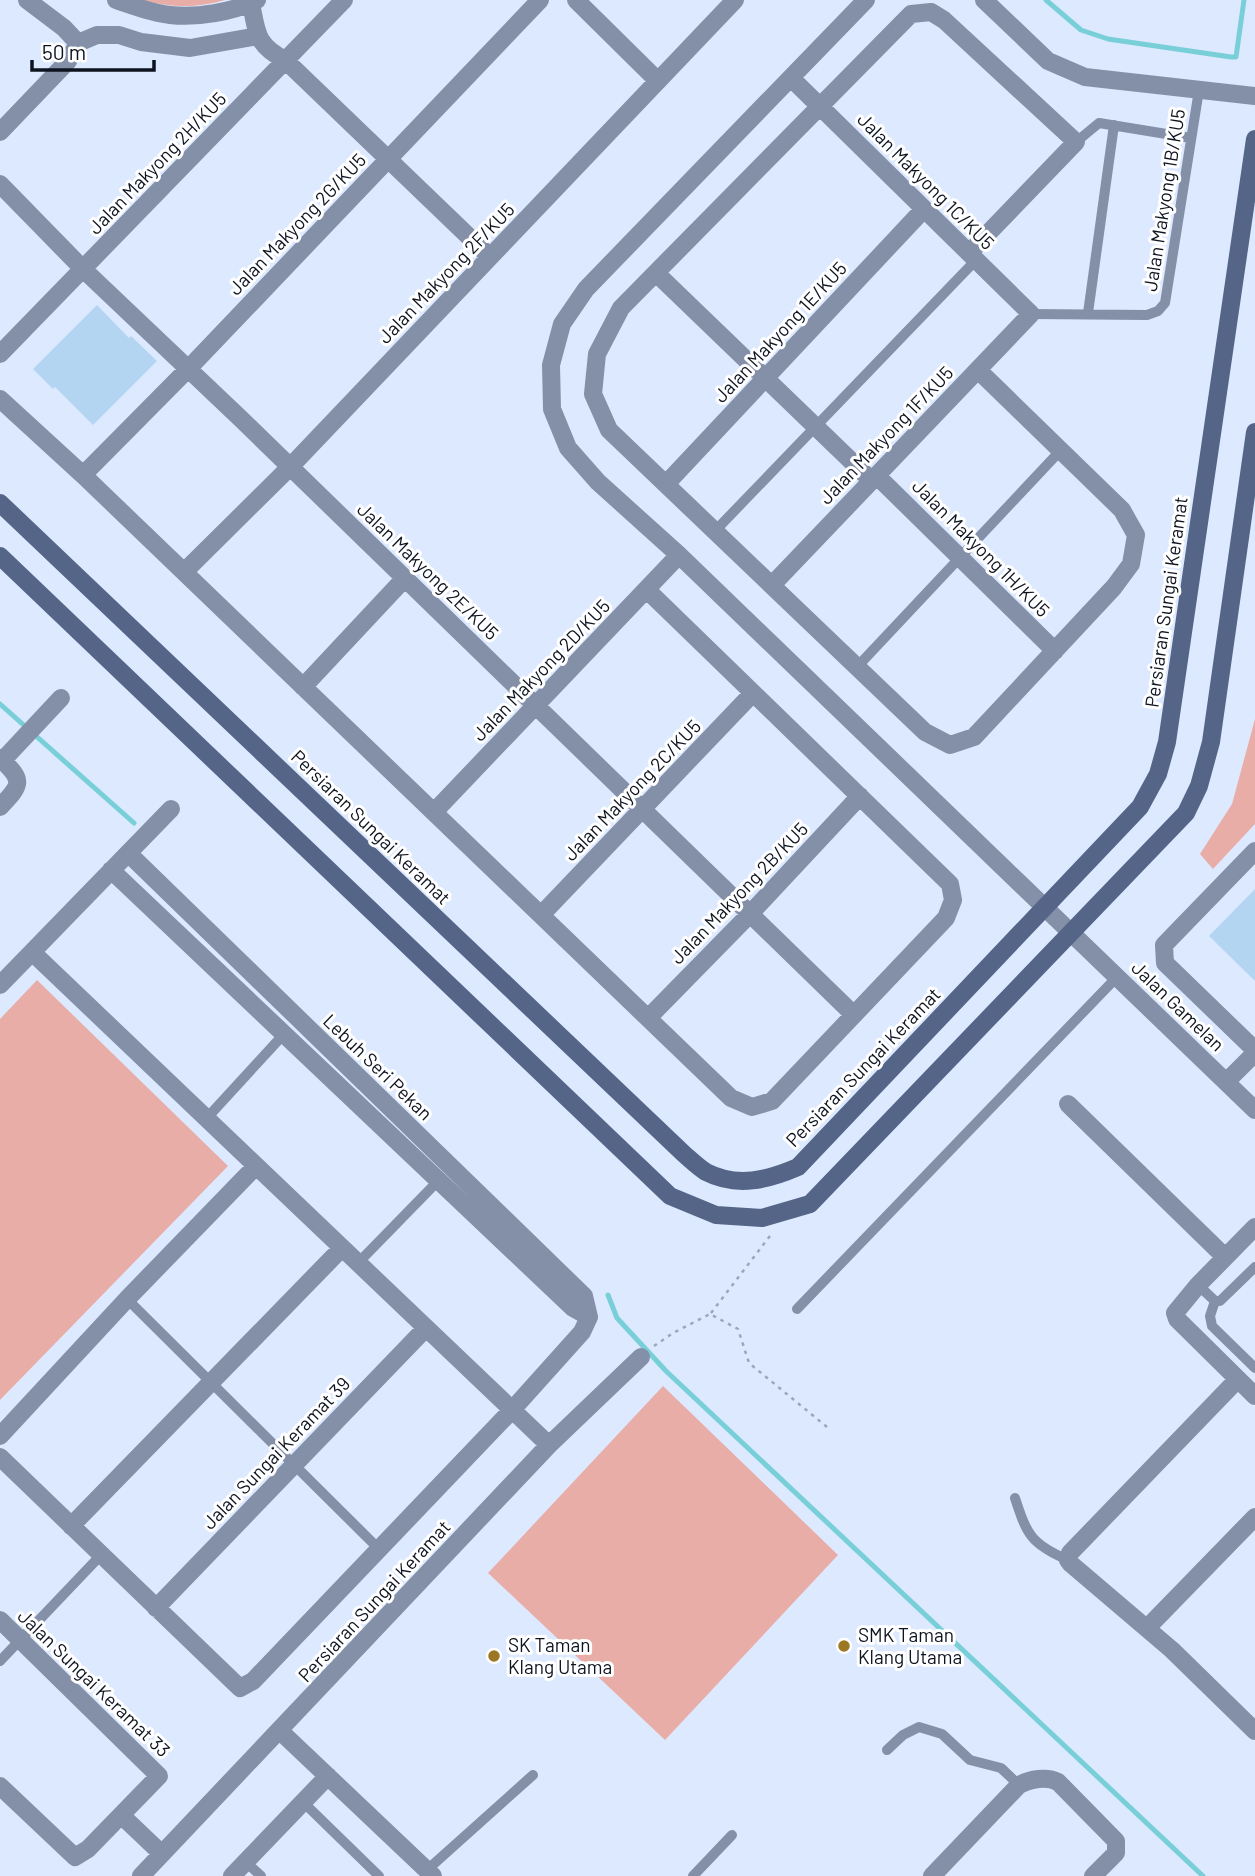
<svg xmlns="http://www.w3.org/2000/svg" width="1255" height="1876" font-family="Barlow,sans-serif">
<rect width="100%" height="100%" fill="#dde9ff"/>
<path fill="#e9ada8" d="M143 0H225C197 8 171 8 143 0Z
M1255 719V824L1213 869 1200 854 1232 804Z
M37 980 228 1166 0 1400V1019Z
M663 1386 838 1555 665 1740 488 1573Z"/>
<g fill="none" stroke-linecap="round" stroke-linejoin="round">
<path stroke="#78cfd8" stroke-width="5" d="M1046 0 1081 30 1108 39 1231 57H1236L1244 0
M0 704 134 823
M608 1295 617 1318 666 1371 1203 1876"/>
</g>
<path fill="#b3d5f2" d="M97 305 129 338 131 336 157 361 93 425 55 387 53 389 33 369Z
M1255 889V981L1209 936Z"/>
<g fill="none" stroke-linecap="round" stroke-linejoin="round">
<path stroke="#9da7ba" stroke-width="2.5" stroke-dasharray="3.5 5" stroke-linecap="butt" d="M711 1313 773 1232
M654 1346 673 1333 710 1314 738 1329 749 1363 827 1427"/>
<path stroke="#8490a8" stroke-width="10" d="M1076 142 1099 123 1191 138
M1088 313 1114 125
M1031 314 1147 315 1158 311 1165 303 1199 90
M715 531 976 260
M857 667 1061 450
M206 1119 284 1034
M358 1263 438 1181
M1198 1285 1215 1301H1220L1255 1267
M127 1299 379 1549
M1215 1301 1210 1316 1212 1326 1255 1368
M797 1309 1117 977
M1015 1498C1027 1535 1031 1544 1068 1560
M0 1661 101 1555
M887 1750 903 1735 919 1727 942 1734 970 1760 1001 1768 1019 1785
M303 1802 379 1876
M246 1862 261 1876
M427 1870 533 1775
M693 1876 732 1835"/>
<path stroke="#8490a8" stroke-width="18" d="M27 0 64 28 78 43
M116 0C134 6 151 13 170 15 197 18 233 12 257 0
M576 0 658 81
M866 0 586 289 562 324 551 365 552 409 568 448 598 482 679 555 1255 1110
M984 0 1048 61 1085 77 1255 96
M251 3C257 33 256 45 285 60L490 257
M78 43 97 35H119L141 42 190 48 258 36
M0 132 68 61 78 43
M0 184 83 269 240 418 854 1015
M969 253 1076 142 944 20 931 12 911 14 621 308 597 354 593 394 609 430 925 732 950 745 974 737 1114 587 1131 564 1136 535 1122 510 978 370
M656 273 872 481
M0 354 344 0
M0 399 83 475 731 1098 752 1107 772 1101 946 918 953 900 950 884 647 590
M83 475 189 368 540 0
M877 476 1055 651
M666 484 924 209
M184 572 290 467 735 0
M772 585 1031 314 791 78
M303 687 405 578
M0 758C24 781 22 784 0 807
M2 761 61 698
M434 812 679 555
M1255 851 1164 945 1165 963 1255 1050
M128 853 584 1296 589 1317
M111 870 573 1308 589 1317
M541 915 753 693
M32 952 549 1445
M0 985 171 809
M648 1018 750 914 860 796
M1226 1082 1255 1053
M1068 1104 1225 1257
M1255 1227 1198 1285 1175 1313 1177 1319 1255 1396
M1238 1379 1070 1553 1068 1560 1071 1564 1172 1650 1255 1731
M0 1436 127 1299 256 1166
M0 1457 240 1688 253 1681 512 1410 582 1332 589 1317
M71 1526 342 1248
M156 1608 426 1328
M0 1620 159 1776 88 1849 75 1857 0 1786
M1147 1628 1255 1517
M280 1731 433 1876
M121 1815 162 1854
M141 1876 549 1445 641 1357
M232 1876 328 1776
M932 1876 1019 1785C1030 1779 1047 1776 1058 1782L1116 1841V1853L1093 1876"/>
<path stroke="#546587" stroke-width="18" d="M0 503 684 1154C691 1160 698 1167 706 1172 737 1188 768 1180 798 1167L1140 807 1158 774 1167 742 1255 139
M0 556 670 1196 716 1215 762 1218 810 1204 1186 813 1199 786 1211 742 1255 432"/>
</g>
<g fill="#9c7723" stroke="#fff" stroke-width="2.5">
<circle cx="844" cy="1646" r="7"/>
<circle cx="494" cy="1656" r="7"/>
</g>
<g text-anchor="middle" stroke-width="6" stroke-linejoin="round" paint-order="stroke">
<g font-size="19" fill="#0d131f" stroke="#fff">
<text transform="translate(157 163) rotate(-46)" y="7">Jalan Makyong 2H/KU5</text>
<text transform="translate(926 181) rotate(45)" y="7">Jalan Makyong 1C/KU5</text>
<text transform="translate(1164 200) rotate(-81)" y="7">Jalan Makyong 1B/KU5</text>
<text transform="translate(297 224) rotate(-46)" y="7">Jalan Makyong 2G/KU5</text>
<text transform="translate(446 273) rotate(-46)" y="7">Jalan Makyong 2F/KU5</text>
<text transform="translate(780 332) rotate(-47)" y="7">Jalan Makyong 1E/KU5</text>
<text transform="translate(886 435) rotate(-46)" y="7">Jalan Makyong 1F/KU5</text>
<text transform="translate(981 548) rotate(45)" y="7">Jalan Makyong 1H/KU5</text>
<text transform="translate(428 571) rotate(44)" y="7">Jalan Makyong 2E/KU5</text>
<text transform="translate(1166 602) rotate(-82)" y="7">Persiaran Sungai Keramat</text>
<text transform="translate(541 670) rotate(-46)" y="7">Jalan Makyong 2D/KU5</text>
<text transform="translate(632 790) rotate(-46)" y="7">Jalan Makyong 2C/KU5</text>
<text transform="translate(371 827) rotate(44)" y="7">Persiaran Sungai Keramat</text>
<text transform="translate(739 893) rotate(-46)" y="7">Jalan Makyong 2B/KU5</text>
<text transform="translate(1178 1006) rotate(44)" y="7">Jalan Gamelan</text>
<text transform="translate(378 1067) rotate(44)" y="7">Lebuh Seri Pekan</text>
<text transform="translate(863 1067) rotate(-46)" y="7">Persiaran Sungai Keramat</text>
<text transform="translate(276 1453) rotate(-46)" y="7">Jalan Sungai Keramat 39</text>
<text transform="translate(374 1601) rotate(-47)" y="7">Persiaran Sungai Keramat</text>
<text transform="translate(94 1683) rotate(44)" y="7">Jalan Sungai Keramat 33</text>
</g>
<g font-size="19" fill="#0d131f" stroke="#fff" text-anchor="start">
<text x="858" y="1642">SMK Taman<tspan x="858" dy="22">Klang Utama</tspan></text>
<text x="508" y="1652">SK Taman<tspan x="508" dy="22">Klang Utama</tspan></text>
</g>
</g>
<path d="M32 60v10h122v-10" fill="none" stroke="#0d131f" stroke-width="3.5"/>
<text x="42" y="60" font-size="21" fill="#0d131f" stroke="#ffffff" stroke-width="5" paint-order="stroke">50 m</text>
</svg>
